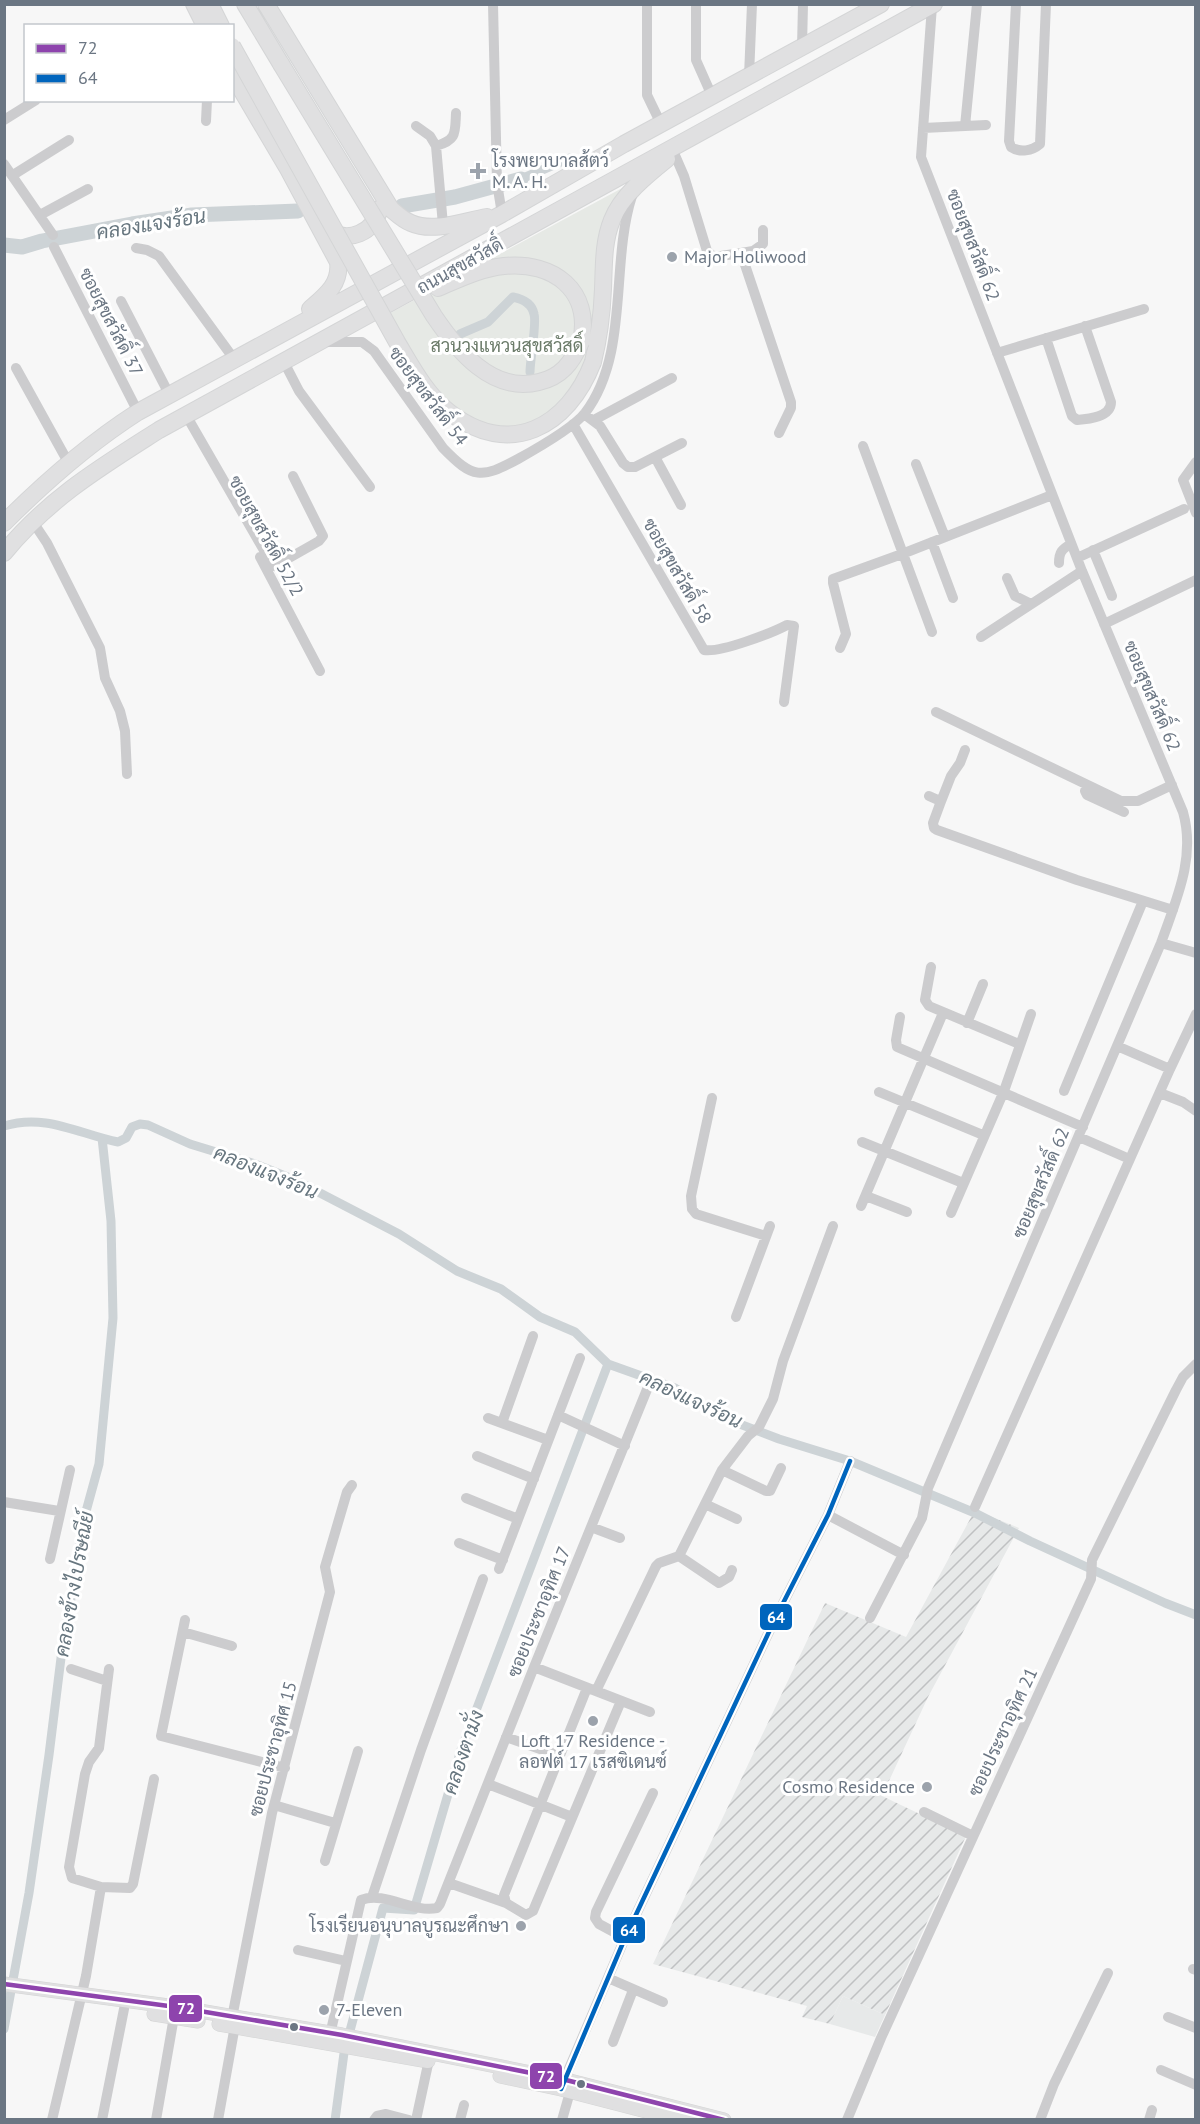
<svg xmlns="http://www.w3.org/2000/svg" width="1200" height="2124" font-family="'PT Sans',Sarabun,sans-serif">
<defs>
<pattern id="industrial-furrows" width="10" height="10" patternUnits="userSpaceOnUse" patternTransform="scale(1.5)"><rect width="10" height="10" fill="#e7e9e9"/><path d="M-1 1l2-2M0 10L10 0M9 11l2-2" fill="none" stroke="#bfc1c2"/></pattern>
</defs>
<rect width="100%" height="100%" fill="#f7f7f7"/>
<path fill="#e7e9e9" d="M843 1996 885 2015 875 2037 830 2024Z"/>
<path fill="url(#industrial-furrows)" d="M975 1510 1019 1528 928 1697 882 1796 966 1836 885 2015 843 1996 830 2024 802 2017 807 2006 653 1964 825 1603 906 1637Z"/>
<path fill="#e6e9e5" d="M626 186 606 250 589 376 531 434 478 430 429 392 383 317Z"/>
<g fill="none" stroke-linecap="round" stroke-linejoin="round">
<path stroke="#cdd3d6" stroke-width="9" d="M521 179 570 158
M460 334 488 322 513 297C523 299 532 304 534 314 537 323 530 360 530 372
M4 1126C45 1113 79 1134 118 1142L126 1138 132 1127 140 1124 148 1125 190 1144 255 1164 295 1180 399 1234 457 1271 501 1289 540 1317 575 1332 608 1364 675 1388 716 1415 779 1439 850 1461 975 1513 1030 1541 1165 1603 1196 1615
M4 2029 29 1893 49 1755 61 1658 85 1515 99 1464 113 1318 111 1221 102 1138
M335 2120 344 2053 383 1908 414 1910 461 1750 608 1364"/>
<path stroke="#cdd3d6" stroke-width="15" d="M402 206 455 197 521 179
M4 245 22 247 42 241 132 224 192 215 298 211"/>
<defs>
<path id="secondary" d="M4 1984 176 2007 342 2035 566 2080 724 2120
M154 2014 198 2021
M219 2024 428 2061
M500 2076 561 2089 681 2120"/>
<path id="primary" d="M194 4 205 26
M210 4 221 26
M245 4 281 64
M266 4 391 209C397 214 403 220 411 223 433 233 464 221 487 217
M232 74 288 169 338 262C341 284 325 296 310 309
M329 228C345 246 377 231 379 209
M438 288C459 279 482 268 504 266 554 261 592 291 581 342
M593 362C599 338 602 314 603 289 604 266 603 242 612 220 621 196 647 175 667 159
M4 523C46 481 88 444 138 412L502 214 624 144 881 4
M4 553C49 498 101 467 159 430L934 4"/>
</defs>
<use href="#secondary" stroke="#d4d5d5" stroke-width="15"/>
<use href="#primary" stroke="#d4d5d6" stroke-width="18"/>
<path stroke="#ccccce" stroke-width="10" d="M493 4 497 183 502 214
M647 4V95L661 124
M696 4V60L712 96
M1016 4 1009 141 1011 147C1020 153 1032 151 1040 144L1046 4
M802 47 803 4
M749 76 752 4
M4 120 36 100
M206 121 207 100
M416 126 430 136 436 146
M965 126 977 4
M923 128 986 125
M674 153 684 176 707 251 714 257 741 253 791 402V408L779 433
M4 164 53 235
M13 175 69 140
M40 215 88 189
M443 225 436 146C457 140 455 133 456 113
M54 247 138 412
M136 248 147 250 159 256 234 359
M741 253 753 251 763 244V230
M121 301 169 394
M1046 338 1072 416 1077 420C1089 419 1111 417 1111 402L1085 326
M323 342H362L374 351 443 448C473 479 481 479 518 459 536 449 573 428 585 413 630 354 610 264 632 196
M997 353 1144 309
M284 362 299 391 370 487
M16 368 68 462
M584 414 600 426 623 463 628 467H635L682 443
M186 415 269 559 275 566 319 541 323 536 293 476
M594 420 672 378
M573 424 704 650C720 653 772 633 787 625L794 626 784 702
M863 446 932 632
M655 457 681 505
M1196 462 1183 480 1196 513
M916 464 945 537
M33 522 47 543 100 648 105 678 120 711 125 731 127 774
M932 542 953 598
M1093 550 1112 596
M260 557 320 671
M1077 558 1184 509
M1059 563C1059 552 1062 549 1071 544
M1007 578 1015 596 1031 604
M1104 624 1196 580
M981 637 1082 571
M840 648 846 634 833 583V579L902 554 1052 495
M936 712 1121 801H1138L1172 785
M1087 785 1085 791 1087 795 1124 812
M929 796 938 800 940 804 933 823 934 828 937 830 1077 880 1173 910
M940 804 951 776 960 763 965 750
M1161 943 1196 953
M931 967 925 1000 929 1006 1019 1044
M900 1017 896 1040 897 1047 1083 1127
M967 1023 983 984
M1117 1046 1170 1069 1196 1014
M1064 1091 1143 901
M879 1092 983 1135
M1160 1093 1183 1102 1196 1111
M712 1098 691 1196 692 1209 696 1214 766 1236
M1079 1137 1125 1157
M862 1142 963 1183
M866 1196 907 1212
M861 1206 943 1013
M951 1213 1004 1091 1031 1014
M736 1317 770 1226
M558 1415 625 1446
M488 1418 548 1440
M502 1423 533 1336
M477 1456 534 1479
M722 1470 766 1491H770L781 1468
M466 1498 518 1519
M4 1502 59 1511
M705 1504 737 1519
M975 1507 1170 1069
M828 1515 904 1555
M591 1527 620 1538
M459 1543 503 1560
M679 1556 719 1583 729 1577 732 1570
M50 1559 70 1470
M499 1569 580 1358
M870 1618 922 1518 928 1488 1161 943C1176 900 1196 858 1183 812L1082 571 921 157 932 6
M185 1620 161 1736 285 1768
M183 1632 232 1646
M534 1667 650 1712
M71 1669 107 1681
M109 1669 99 1748 89 1762 85 1774 69 1867 72 1878 101 1887 130 1888 133 1884 154 1779
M587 1688 504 1895 506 1903 526 1915 533 1911 621 1701
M596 1691 656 1566 659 1563 679 1556 722 1470 748 1436 759 1427 773 1399 783 1361 833 1226
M506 1737 560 1756
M488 1784 572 1817
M274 1805 335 1823
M924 1812 973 1836
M325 1861 358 1751
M449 1883 506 1903
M372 1897 421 1750 483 1579
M625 1938 599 1924 595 1918 596 1912 653 1793
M298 1950 346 1961
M1193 1969 1196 1970
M608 1978 663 2002
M1168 2017 1196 2028
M231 2023 272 1813 330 1592 325 1567 347 1492 352 1485
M329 2039 361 1900C385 1891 412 1913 437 1908L440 1904 534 1667 648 1387
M613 2042 633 1990
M1161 2070 1196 2085
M562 2085 625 1938 776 1617 828 1515 850 1461
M52 2120 86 1976 101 1887
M102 2120 124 2009
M156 2120 175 2011
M218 2120 236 2020
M374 2120 377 2116 386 2114 409 2120
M416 2120 430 2055
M460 2120 464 2105
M562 2120 572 2085
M847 2120 881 2038 1091 1579 1092 1560 1176 1390 1183 1377 1196 1364
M1040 2120 1054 2084 1108 1973
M1149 2120 1152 2110"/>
<use href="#secondary" stroke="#e0e0e1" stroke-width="14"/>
<use href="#primary" stroke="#e0e0e1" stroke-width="16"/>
<defs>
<path id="primary-bridge" d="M232 46 397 342C412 367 426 394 449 412 510 459 568 427 593 362
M281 64 434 316C457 350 492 394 539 382 561 377 572 363 581 342"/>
</defs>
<use href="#primary-bridge" stroke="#d4d5d6" stroke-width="18" stroke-linecap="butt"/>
<use href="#primary-bridge" stroke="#e0e0e1" stroke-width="16"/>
<defs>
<path id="bus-1" d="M4 1984 176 2007 342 2035 566 2080 724 2120"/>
<path id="bus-2" d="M561 2089 625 1938 776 1617 828 1515 850 1461"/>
</defs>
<use href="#bus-1" stroke="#fff" stroke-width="9"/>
<use href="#bus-2" stroke="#fff" stroke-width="9"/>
<use href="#bus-1" stroke="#8e44ad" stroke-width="4.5"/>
<use href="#bus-2" stroke="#0065bd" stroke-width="4.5"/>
</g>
<g fill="#9ca3ac" stroke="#fff" stroke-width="2">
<path d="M475 162h6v6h6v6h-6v6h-6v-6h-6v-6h6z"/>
<circle cx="672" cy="257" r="6"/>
<circle cx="593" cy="1721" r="6"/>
<circle cx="927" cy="1787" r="6"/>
<circle cx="521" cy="1926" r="6"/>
<circle cx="324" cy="2010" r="6"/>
</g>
<g fill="#6b7683" stroke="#fff" stroke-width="2">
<circle cx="294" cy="2027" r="5"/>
<circle cx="581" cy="2084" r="5"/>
</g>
<g text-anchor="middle" stroke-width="6" stroke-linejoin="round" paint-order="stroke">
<g font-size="18" fill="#6b7683" stroke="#fff" text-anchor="start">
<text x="492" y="167">โรงพยาบาลส้ตว์<tspan x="492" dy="21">M. A. H.</tspan></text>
<text x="684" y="263">Major Holiwood</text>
<text x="593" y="1747" text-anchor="middle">Loft 17 Residence -<tspan x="593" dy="21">ลอฟต์ 17 เรสซิเดนซ์</tspan></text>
<text x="915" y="1793" text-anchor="end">Cosmo Residence</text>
<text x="509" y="1932" text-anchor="end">โรงเรียนอนุบาลบูรณะศึกษา</text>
<text x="336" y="2016">7-Eleven</text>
</g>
<g font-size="18" fill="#6b7683" stroke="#fff">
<text transform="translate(973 245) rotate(69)" y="6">ซอยสุขสวัสดิ์ 62</text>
<text transform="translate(460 266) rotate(-29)" y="6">ถนนสุขสวัสดิ์</text>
<text transform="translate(111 322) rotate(63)" y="6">ซอยสุขสวัสดิ์ 37</text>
<text transform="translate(428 396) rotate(53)" y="6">ซอยสุขสวัสดิ์ 54</text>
<text transform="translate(266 536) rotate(61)" y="6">ซอยสุขสวัสดิ์ 52/2</text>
<text transform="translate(677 571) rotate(60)" y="6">ซอยสุขสวัสดิ์ 58</text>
<text transform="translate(1152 696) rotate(67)" y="6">ซอยสุขสวัสดิ์ 62</text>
<text transform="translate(1041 1183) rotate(-67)" y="6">ซอยสุขสวัสดิ์ 62</text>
<text transform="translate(539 1612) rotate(-68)" y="6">ซอยประชาอุทิศ 17</text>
<text transform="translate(1003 1732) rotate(-65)" y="6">ซอยประชาอุทิศ 21</text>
<text transform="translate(273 1749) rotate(-75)" y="6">ซอยประชาอุทิศ 15</text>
</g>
<g font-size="18" fill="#6b7b69" stroke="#fff">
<text x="507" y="352">สวนวงแหวนสุขสวัสดิ์</text>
</g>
<g font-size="20" font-style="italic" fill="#67767f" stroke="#fff">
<text transform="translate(151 224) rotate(-9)" y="7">คลองแจงร้อน</text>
<text transform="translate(266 1172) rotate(22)" y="7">คลองแจงร้อน</text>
<text transform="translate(691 1399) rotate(25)" y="7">คลองแจงร้อน</text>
<text transform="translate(74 1584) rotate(-80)" y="7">คลองข้างไปรษณีย์</text>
<text transform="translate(463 1752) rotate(-71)" y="7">คลองตามั่ง</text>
</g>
</g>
<g stroke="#fff" stroke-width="2">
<rect x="759" y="1603" width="34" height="28" rx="6" fill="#0065bd"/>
<rect x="612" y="1916" width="34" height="28" rx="6" fill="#0065bd"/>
<rect x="168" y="1994" width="35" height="29" rx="6" fill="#8e44ad"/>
<rect x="529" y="2062" width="34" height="28" rx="6" fill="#8e44ad"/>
</g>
<g font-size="16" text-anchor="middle" font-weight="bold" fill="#fff">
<text x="776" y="1623">64</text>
<text x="629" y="1936">64</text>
<text x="186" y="2014">72</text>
<text x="546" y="2082">72</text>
</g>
<rect width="1200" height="2124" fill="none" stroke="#6b7683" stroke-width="12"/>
<rect x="24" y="24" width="210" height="78" fill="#ffffff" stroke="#c4c8cd" stroke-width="1.5"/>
<rect x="36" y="44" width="30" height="9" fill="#8e44ad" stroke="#c4c8cd" stroke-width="1.5"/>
<text x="78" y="54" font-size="18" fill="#6b7683">72</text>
<rect x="36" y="74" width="30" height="9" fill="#0065bd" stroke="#c4c8cd" stroke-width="1.5"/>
<text x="78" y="84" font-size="18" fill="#6b7683">64</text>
</svg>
